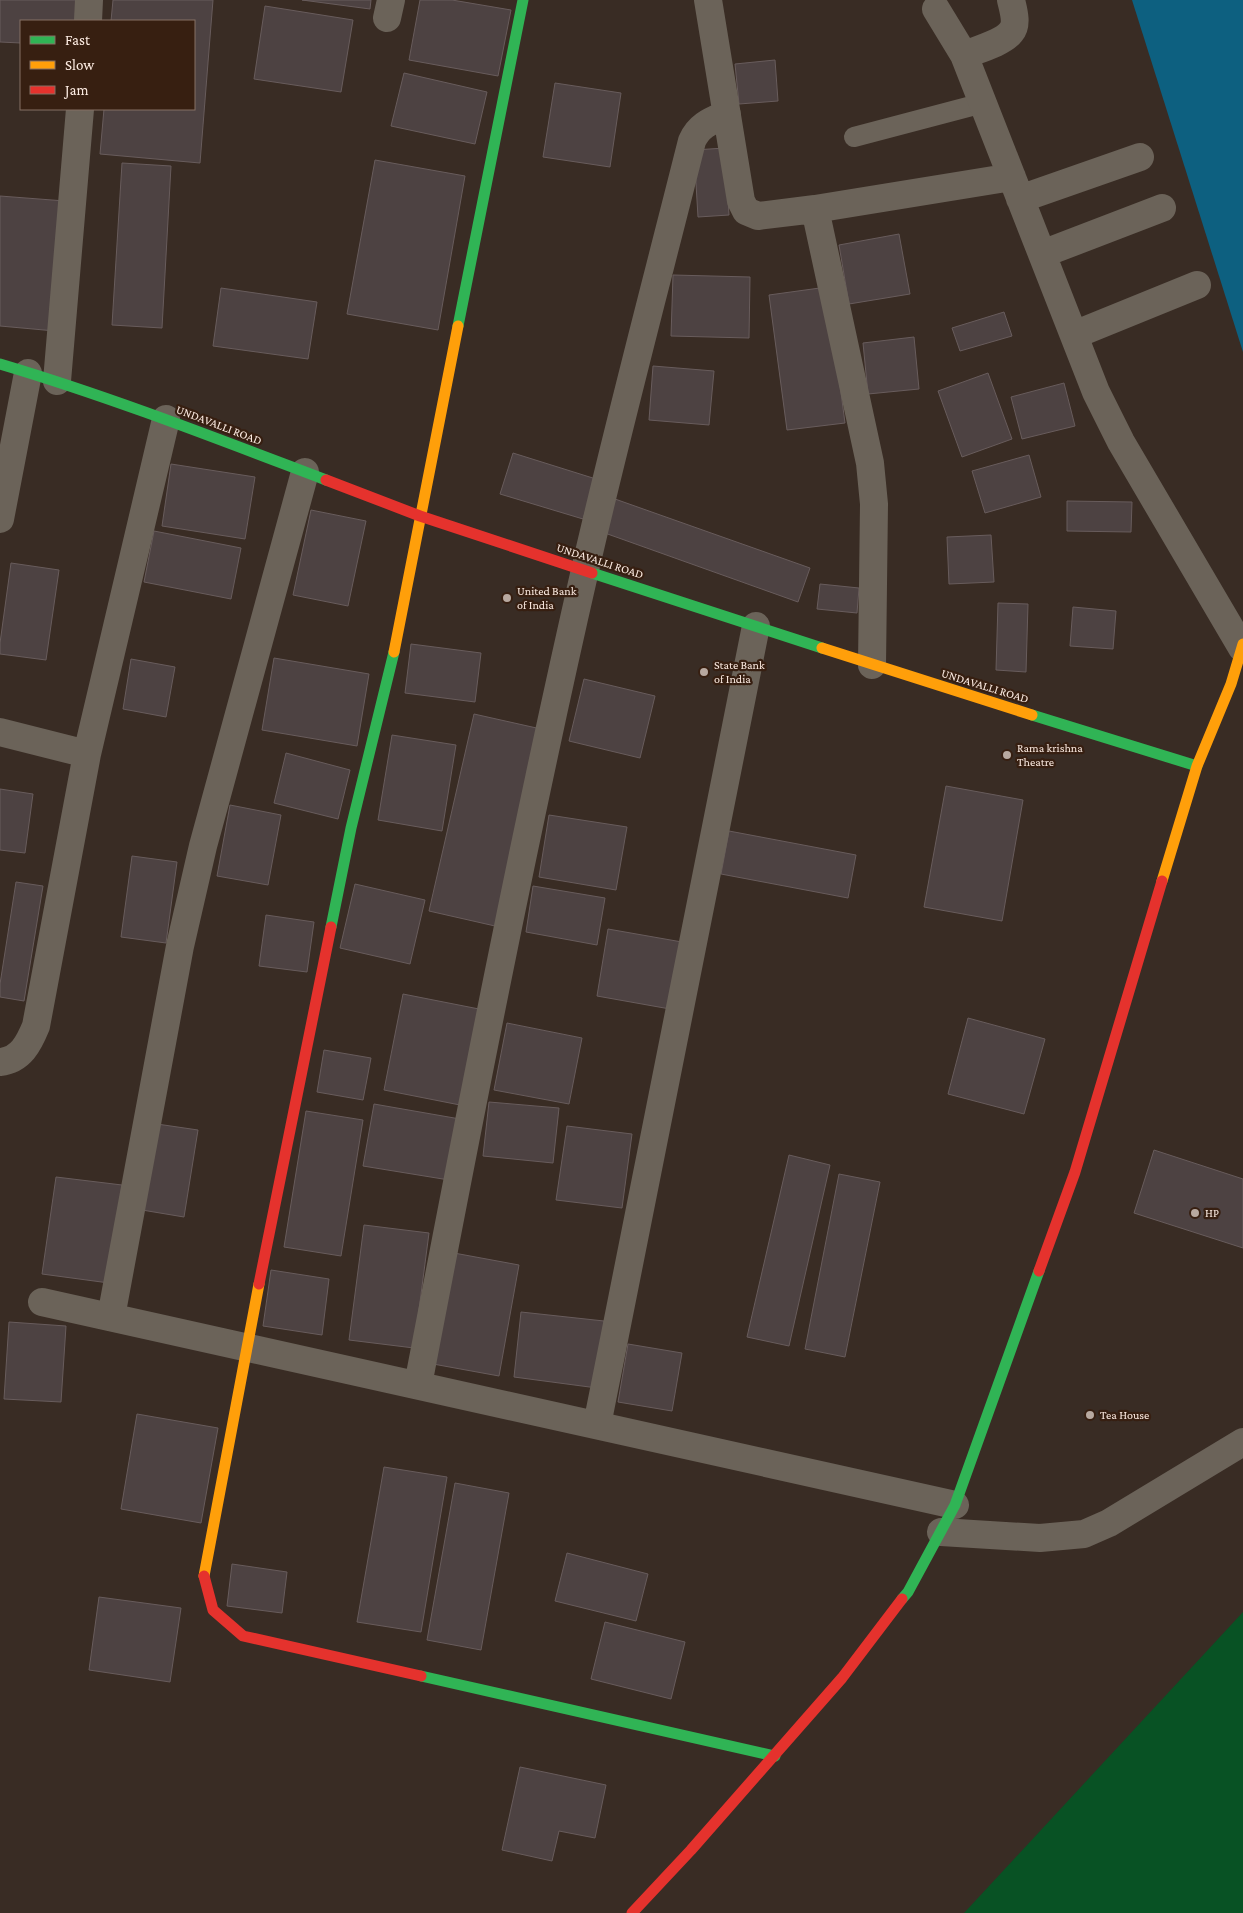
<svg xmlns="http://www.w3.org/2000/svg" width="1243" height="1913" font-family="'Crimson Pro',serif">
<rect width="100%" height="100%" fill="#392c24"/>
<path fill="#085224" d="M1243 1612V1913H964Z"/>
<path fill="#0d6080" d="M1132 0H1243V352Z"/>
<path fill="#4d4242" stroke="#685c5c" d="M0 0H76L75 21H21V43L0 42Z
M113 0H213L200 163 100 154 104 109H194V21H111Z
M302 0H371L370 9Z
M420 0H452L511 10 498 76 409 60Z
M265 6 353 20 341 92 254 79Z
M775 60 778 101 739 104 735 64Z
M404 73 487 92 475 144 391 126Z
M555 83 621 93 610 167 543 157Z
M725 148 729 215 698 217 694 150Z
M375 160 465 176 438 330 347 314Z
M122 163 171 166 162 328 112 325Z
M0 196 65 201 55 331 0 326Z
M899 234 910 294 849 304 839 245Z
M673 275 750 277 749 338 671 336Z
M827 287 845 423 787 430 769 295Z
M221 288 317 302 308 359 213 346Z
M1004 312 1012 336 960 351 952 328Z
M914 337 919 389 868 394 863 343Z
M653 366 714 371 709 425 649 420Z
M988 373 1012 439 962 457 938 391Z
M1064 383 1075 426 1022 439 1011 397Z
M513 453 596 479 583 519 500 494Z
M1029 455 1041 497 985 513 972 471Z
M171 464 255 477 245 539 162 526Z
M615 499 810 568 798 602 602 532Z
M1067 501 1132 502 1131 532 1067 531Z
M311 510 366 521 348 606 293 595Z
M154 531 241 548 231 599 144 582Z
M991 535 994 582 949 584 947 537Z
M11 563 59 570 46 660 0 654V643Z
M820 584 859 588 857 613 817 609Z
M998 603 1028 604 1026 672 996 670Z
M1073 607 1116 611 1113 649 1070 646Z
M411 644 481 653 475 702 405 693Z
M274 658 369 674 357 746 262 730Z
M131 659 175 667 166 717 123 709Z
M584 679 655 696 640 758 569 741Z
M474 714 541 729 495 926 429 911Z
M392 735 456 745 442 831 378 820Z
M286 753 350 770 338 819 274 803Z
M946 786 1023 800 1002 921 924 907Z
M0 789 33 794 25 853 0 850Z
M230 805 281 815 268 885 217 876Z
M549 815 627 827 616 890 539 877Z
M729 831 856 855 848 898 721 874Z
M132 856 177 862 166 943 121 937Z
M16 882 43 886 24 1001 0 997V984Z
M355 884 425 900 410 964 340 948Z
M533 886 605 898 597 945 526 932Z
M266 915 314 922 307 972 259 966Z
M608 929 682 942 670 1009 597 996Z
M403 994 479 1009 460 1105 384 1090Z
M968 1018 1045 1039 1024 1114 948 1094Z
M507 1023 582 1038 569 1104 494 1090Z
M324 1050 371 1058 363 1100 317 1092Z
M489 1102 559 1108 553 1163 483 1156Z
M374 1104 460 1119 449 1180 363 1166Z
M306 1111 363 1120 341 1256 284 1247Z
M157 1124 198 1130 184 1217 142 1210Z
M567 1126 632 1134 622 1208 556 1200Z
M1154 1150 1243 1179V1248L1134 1213Z
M789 1155 830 1165 789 1346 747 1337Z
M839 1174 880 1182 845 1357 805 1349Z
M56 1177 122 1185 109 1283 42 1274Z
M364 1225 429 1233 414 1348 349 1340Z
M454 1253 519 1265 499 1376 433 1364Z
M271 1270 329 1279 322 1335 263 1326Z
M521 1312 604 1321 597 1388 514 1377Z
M9 1322 66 1326 61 1402 4 1399Z
M628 1344 682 1353 672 1411 618 1402Z
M137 1414 218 1428 201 1523 121 1509Z
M384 1467 447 1477 421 1632 357 1622Z
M455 1483 509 1493 481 1650 427 1640Z
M567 1553 648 1574 636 1621 555 1601Z
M232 1564 287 1572 282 1613 227 1606Z
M99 1597 181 1608 170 1682 89 1670Z
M605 1622 685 1642 671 1699 591 1679Z
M520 1767 606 1785 595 1838 559 1831 552 1861 502 1850Z"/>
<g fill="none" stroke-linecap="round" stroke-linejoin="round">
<path stroke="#6b6359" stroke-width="20" d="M854 137 983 103"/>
<path stroke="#6b6359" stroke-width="28" d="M708 0 741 201 746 211 758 216 815 209 1012 177
M936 9 964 55 1096 392 1121 442 1242 648
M387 18 391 0
M88 21 89 0
M964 55C976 50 1003 43 1011 32 1018 24 1013 9 1011 0
M1020 199 1140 157
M815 209 870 463 874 504 872 665
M1042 254 1162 208
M1074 335 1197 285
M57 381 80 109
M0 519 28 373
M0 732 87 754
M0 1062C21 1060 29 1043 36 1026L87 754 166 419
M42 1302 955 1505
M111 1317 180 946 203 846 305 472
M418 1385C470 1113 523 841 585 570 618 426 656 284 692 141 699 125 711 121 727 114
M597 1425 756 626
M941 1532 1040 1538 1084 1534 1109 1523 1243 1442"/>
<path stroke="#30b455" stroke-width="11" d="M458 326 523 0
M0 364C111 397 218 439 326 480
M592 573 822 648
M1032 715 1197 766
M331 927 351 828 394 652
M902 1599 908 1592 955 1505 1039 1271
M421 1676 775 1756"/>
<path stroke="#ff9f0a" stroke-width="11" d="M822 648 1032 715
M394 652 458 326
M1162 881 1197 766 1231 684 1243 644
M204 1576 259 1284"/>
<path stroke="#e5322d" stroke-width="11" d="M326 480 420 516 592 573
M1039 1271 1075 1172 1162 881
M259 1284 331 927
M204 1576 213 1610 243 1636 421 1676
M632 1913 691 1850 842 1678 902 1599"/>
</g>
<g fill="#b8a9a0" stroke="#371f11" stroke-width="2">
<circle cx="507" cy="598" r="5"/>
<circle cx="704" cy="672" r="5"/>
<circle cx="1007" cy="755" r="5"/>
<circle cx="1195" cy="1213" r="5"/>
<circle cx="1090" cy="1415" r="5"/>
</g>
<g text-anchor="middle" stroke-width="4.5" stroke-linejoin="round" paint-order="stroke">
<g font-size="12" fill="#fdece3" stroke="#371f11">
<text transform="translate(219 425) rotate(21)" y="4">UNDAVALLI ROAD</text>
<text transform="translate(600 561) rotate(18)" y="4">UNDAVALLI ROAD</text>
<text transform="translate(985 686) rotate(17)" y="4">UNDAVALLI ROAD</text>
</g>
<g font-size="12" fill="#fdece3" stroke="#371f11" text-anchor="start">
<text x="517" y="595">United Bank<tspan x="517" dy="14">of India</tspan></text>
<text x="714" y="669">State Bank<tspan x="714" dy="14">of India</tspan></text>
<text x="1017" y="752">Rama krishna<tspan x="1017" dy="14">Theatre</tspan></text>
<text x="1205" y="1217">HP</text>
<text x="1100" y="1419">Tea House</text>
</g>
</g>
<rect x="20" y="20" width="175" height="90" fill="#371f11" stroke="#867165"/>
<rect x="30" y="36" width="25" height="8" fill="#30b455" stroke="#867165"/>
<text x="65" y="45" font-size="15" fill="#fdece3">Fast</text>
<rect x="30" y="61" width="25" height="8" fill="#ff9f0a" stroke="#867165"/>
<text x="65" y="70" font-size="15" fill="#fdece3">Slow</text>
<rect x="30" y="86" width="25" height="8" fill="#e5322d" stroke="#867165"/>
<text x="65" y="95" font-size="15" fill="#fdece3">Jam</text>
</svg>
